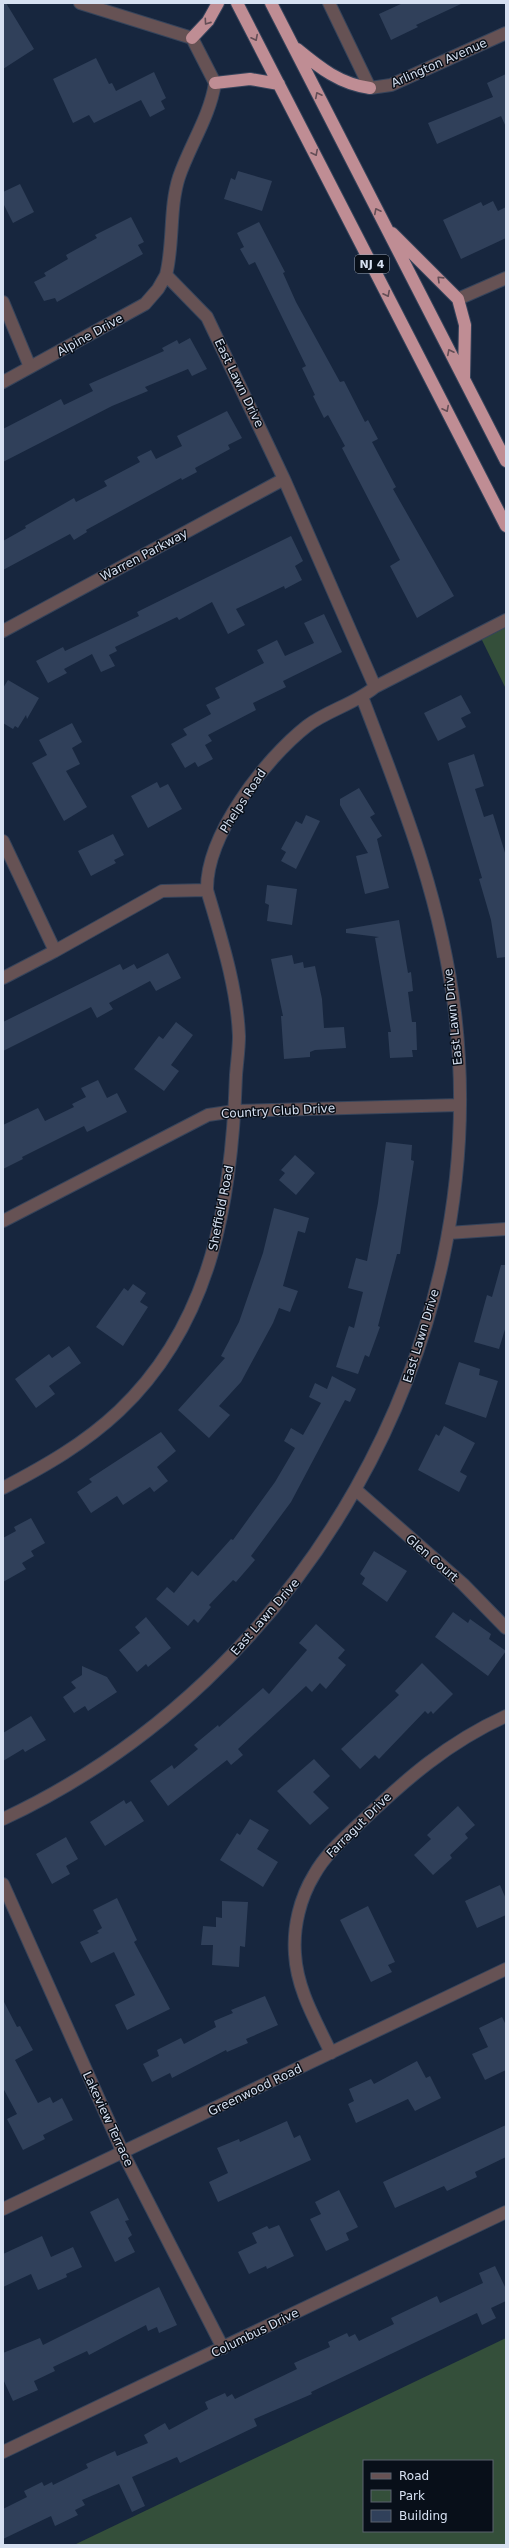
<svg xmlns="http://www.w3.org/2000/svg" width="509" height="2548" font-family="'DejaVu Sans',sans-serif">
<rect width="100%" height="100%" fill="#17263e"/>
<path fill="#344f3a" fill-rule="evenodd" d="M506 622V689L479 634Z
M506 2338V2545H74ZM364 2461H492V2531H364Z"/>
<path fill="#30405a" d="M3 3H6L34 49 3 69Z
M403 3H463L416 25 418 27 391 40 379 14Z
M96 58 109 84 112 83 116 91 154 72 166 98 161 101 165 109 150 117 141 100 94 123 89 115 73 123 53 79Z
M506 74V127L501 116 437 144 428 123 493 97 487 83Z
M238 171 272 181 262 211 224 199 231 178 235 180Z
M20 184 34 212 13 223 3 203V192Z
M493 201 498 211 506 207V238L461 259 443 220 481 202 483 206Z
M131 217 144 242 138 245 143 254 57 302 55 298 44 301 34 282 46 276 44 273 68 259 66 255 97 238 95 235Z
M259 222 285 272 283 273 296 302 340 382 344 381 365 422 368 420 378 439 372 442 396 487 393 489 454 596 417 618 390 566 400 560 342 448 345 446 328 415 324 418 313 396 315 395 302 368 306 366 255 262 249 265 240 249 244 247 237 233Z
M190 338 207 369 192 376 188 369 145 387 148 391 112 406 3 462V429L61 399 64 405 93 391 89 384 164 351 162 348 177 340 179 344Z
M227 411 242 438 228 445 230 449 195 468 197 472 182 480 181 478 86 530 87 532 74 540 70 534 3 570V541L26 528 25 526 74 498 76 502 107 486 104 481 140 462 137 457 151 450 156 459 182 446 177 436Z
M291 536 303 561 295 566 302 580 285 589 284 586 236 609 245 625 228 634 212 602 179 620 177 617 115 647 117 651 109 655 115 666 101 672 92 654 64 669 67 673 48 683 36 661 63 647 65 651 139 616 137 612Z
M324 614 342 652 283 681 286 687 253 703 256 710 208 735 212 741 205 745 213 759 198 767 195 762 185 768 171 744 187 735 183 729 211 714 206 705 220 698 215 688 264 663 257 650 277 640 285 656 314 643 304 623Z
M8 680 39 698 27 719 26 715 18 728 15 726 13 729 3 723V688Z
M461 695 471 713 461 718 466 727 438 741 424 713Z
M72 723 82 742 72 748 80 764 66 771 87 807 64 821 32 763 47 755 39 740Z
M474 754 484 786 475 789 484 817 493 814 506 856V957L497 958 491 920 479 879 482 878 448 763Z
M157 782 160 788 168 784 182 809 148 828 131 796Z
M359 788 375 814 370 817 382 836 377 839 389 888 365 894 356 856 368 853 340 805V799Z
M306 815 320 821 296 869 281 861 286 852 281 849 296 821 302 824Z
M113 834 124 855 114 860 116 863 91 876 78 851Z
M267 885 297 889 292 925 267 921 269 905 265 903Z
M399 920 408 973 411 972 413 991 408 992 412 1022H416L417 1050H412L413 1057 390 1058 388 1032H391L375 938 379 937 346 933V929Z
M168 953 181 978 156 991 150 981 109 1003 113 1009 97 1018 91 1007 3 1051V1022L120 964 123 970 134 964 137 969Z
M292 955 294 964 303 962 304 968 315 966 322 999 324 1028 344 1027 346 1048 315 1050 310 1052V1057L284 1059 281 1016H283L271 959Z
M176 1022 193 1035 171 1065 179 1071 164 1091 134 1069 159 1036 163 1039Z
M98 1080 107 1098 117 1093 127 1112 87 1132 84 1126 22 1157 23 1159 3 1169V1125L38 1108 45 1121 74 1107 72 1104 86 1097 81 1088Z
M386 1142 412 1145 411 1160 414 1161 400 1254H397L378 1326 380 1327 369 1357 365 1355 358 1374 336 1367 349 1326 354 1328 363 1292 348 1288 356 1258 367 1261 378 1203Z
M295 1155 315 1173 296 1195 279 1180 285 1173 281 1170Z
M274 1208 309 1218 305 1233 298 1231 283 1286 298 1291 290 1312 279 1308 273 1323 241 1382 219 1406 230 1415 209 1438 178 1410 225 1358 221 1356 239 1322 263 1253Z
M501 1265H506V1326L499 1349 474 1342 487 1295 492 1297Z
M133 1284 146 1293 140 1302 148 1307 123 1346 96 1327 124 1288 128 1291Z
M69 1346 81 1363 49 1386 55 1394 36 1408 15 1379 49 1354 52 1358Z
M459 1362 480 1369 479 1375 498 1381 486 1418 445 1404Z
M332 1376 356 1389 350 1402 345 1400 291 1502 251 1556 255 1560 236 1582 233 1580 209 1605 211 1607 198 1623 194 1619 188 1626 156 1599 167 1587 174 1593 192 1571 198 1576 231 1539 233 1540 275 1482 295 1448 284 1441 291 1428 303 1435 321 1403 309 1397 315 1383 327 1389Z
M444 1426 475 1443 460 1472 467 1476 459 1492 418 1470 436 1434 439 1436Z
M161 1432 176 1451 157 1467 168 1481 154 1492 150 1487 123 1505 117 1496 91 1513 77 1492 92 1482 89 1479Z
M31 1518 45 1543 31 1551 34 1556 22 1563 26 1569 3 1582V1538L16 1531 14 1527Z
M374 1551 407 1571 387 1602 362 1584 365 1578 360 1574Z
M453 1612 468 1623 470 1619 491 1634 489 1639 506 1651 488 1676 435 1637Z
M146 1617 171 1648 148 1667 146 1664 137 1672 119 1650 140 1633 135 1627Z
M316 1624 345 1650 338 1658 346 1665 326 1689 320 1683 312 1692 306 1686 238 1749 243 1755 231 1765 227 1760 168 1806 150 1781 172 1765 174 1769 198 1749 194 1745 218 1725 219 1727 263 1688 269 1694 307 1650 299 1643Z
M422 1663 453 1694 433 1714 431 1711 428 1714 425 1711 379 1759 375 1755 360 1769 341 1749 399 1695 395 1691Z
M82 1666 107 1677 117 1692 88 1711 85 1706 74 1713 63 1697 76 1688 71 1682 82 1675Z
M31 1716 46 1740 25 1752 23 1749 3 1761V1733Z
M314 1759 330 1776 313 1792 329 1808 310 1825 277 1791Z
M124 1800 126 1804 131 1801 144 1821 105 1846 90 1822Z
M458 1806 475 1825 465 1834 468 1838 450 1855 452 1858 433 1875 414 1855 431 1839 427 1835Z
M250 1819 269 1830 257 1849 278 1862 263 1887 220 1860 237 1833 240 1835Z
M66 1837 78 1859 66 1866 70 1874 52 1884 36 1854Z
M500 1885 506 1899V1915L477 1928 465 1901Z
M117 1898 137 1940 134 1942 170 2009 127 2030 115 2005 135 1995 114 1952 91 1963 80 1942 99 1933 97 1931 102 1928 93 1910Z
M222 1901 248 1902 245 1947 240 1946 239 1967 212 1965 213 1945H201L203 1926 216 1927V1917L222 1918Z
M368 1906 395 1962 388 1965 392 1972 371 1982 340 1920Z
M265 1996 278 2025 246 2039 248 2043 227 2052 226 2050 172 2078 170 2073 152 2082 143 2064 159 2056 157 2050 181 2038 184 2044 216 2027 214 2021 233 2013 231 2010Z
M3 2000 17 2027 20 2026 33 2050 15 2060 38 2103 50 2097 53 2103 62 2098 73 2120 43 2135 45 2139 23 2150 7 2119 17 2114 3 2088Z
M502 2017 506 2025V2070L485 2080 472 2054 488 2047 479 2028Z
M417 2061 426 2078 430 2076 441 2098 415 2111 408 2099 356 2123 348 2104 354 2101 349 2089 371 2079 374 2084Z
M287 2121 294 2138 300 2135 311 2160 218 2202 209 2182 228 2173 217 2148 239 2139 240 2142Z
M506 2125V2157L475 2172 477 2177 447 2191 444 2186 395 2208 383 2182Z
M339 2190 358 2227 346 2233 349 2240 326 2251 310 2219 321 2214 315 2202Z
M118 2198 129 2220 125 2221 132 2235 128 2238 135 2252 115 2262 90 2212Z
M279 2225 294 2256 267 2269 266 2266 249 2274 238 2252 257 2243 252 2233 267 2226 269 2229Z
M42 2236 51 2257 73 2247 82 2267 66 2274 67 2277 38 2290 31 2274 3 2287V2254Z
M495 2266 506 2289V2301L491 2308 496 2318 482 2325 477 2313 311 2392 312 2394 254 2419 257 2426 180 2463 177 2457 132 2477 145 2506 132 2512 119 2484 82 2500 85 2505 75 2510 78 2515 55 2526 51 2516 3 2539V2509L27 2497 24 2491 42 2482 44 2486 52 2482 53 2485 88 2468 86 2464 115 2451 117 2456 148 2443 144 2435 165 2423 169 2430 208 2409 205 2402 225 2393 227 2397 232 2394 235 2399 297 2369 294 2363 330 2347 328 2342 347 2333 349 2337 355 2334 359 2341 394 2324 391 2318 437 2296 440 2303 483 2283 479 2273Z
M159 2287 177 2325 159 2333 157 2327 148 2331 146 2325 89 2355 87 2351 53 2367 55 2371 34 2381 38 2390 13 2401 3 2379V2353L40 2338 43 2345Z"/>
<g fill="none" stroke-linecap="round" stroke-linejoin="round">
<defs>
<path id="minor" d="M80 3 192 38 215 83C210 116 190 145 179 177 169 208 174 243 166 275L207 317 284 479 375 687
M329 3 370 88 391 85 506 33
M458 299 506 278
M3 302 30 367
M3 382 145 304 158 289 166 275
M3 631 284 479
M3 841 55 951
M3 978 55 951 162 891 207 890C206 835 265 759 307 726 328 710 355 704 375 687L506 620
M3 1221 208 1115 235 1111 459 1105
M448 1233 506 1229
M3 1488C45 1466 84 1444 119 1411 213 1322 232 1198 236 1075 237 1062 239 1049 239 1036 237 986 221 938 207 890
M356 1490 463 1584 506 1628
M3 1819C303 1679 494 1344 455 1013 441 898 403 804 362 697
M3 1884 123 2153 223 2348
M331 2053C316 2021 297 1990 295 1954 293 1927 300 1898 314 1875 325 1855 343 1839 360 1823 406 1779 447 1743 506 1716
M3 2209 506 1969
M3 2452 506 2212"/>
<path id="highway" d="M237 3 506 526
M271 3 506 461
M192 38 208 21 218 3
M297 49C320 68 340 84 370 88
M215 83 250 79 279 84
M392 233 458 299 465 325 464 378"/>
</defs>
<use href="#minor" stroke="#36445b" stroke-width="14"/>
<use href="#highway" stroke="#36445b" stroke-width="14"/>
<use href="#minor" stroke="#665254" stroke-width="12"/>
<use href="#highway" stroke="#bf8d94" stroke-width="12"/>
</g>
<defs><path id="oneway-chevron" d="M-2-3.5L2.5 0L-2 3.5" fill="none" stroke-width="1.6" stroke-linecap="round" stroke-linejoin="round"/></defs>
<g stroke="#644e56">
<use href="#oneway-chevron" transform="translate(207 22) rotate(125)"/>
<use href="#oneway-chevron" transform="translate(255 38) rotate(63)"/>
<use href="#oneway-chevron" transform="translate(318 95) rotate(-117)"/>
<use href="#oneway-chevron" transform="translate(315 153) rotate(63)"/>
<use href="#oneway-chevron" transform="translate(377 211) rotate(-117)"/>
<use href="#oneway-chevron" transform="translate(440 279) rotate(-136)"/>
<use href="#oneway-chevron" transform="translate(387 294) rotate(63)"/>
<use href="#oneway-chevron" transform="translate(450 352) rotate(-117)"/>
<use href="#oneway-chevron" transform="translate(446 409) rotate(63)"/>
</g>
<g text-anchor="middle" stroke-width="3" stroke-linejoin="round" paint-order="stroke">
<rect fill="#080f19" stroke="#98a1b0" stroke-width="1" x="355" y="255" width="34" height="18" rx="3"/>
<g font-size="11" font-weight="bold" fill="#d6e0f1">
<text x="372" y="268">NJ 4</text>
</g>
<g font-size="12" fill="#d6e0f1" stroke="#080f19">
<text transform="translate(439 63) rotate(-24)" y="4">Arlington Avenue</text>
<text transform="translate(90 335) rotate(-29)" y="4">Alpine Drive</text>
<text transform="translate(239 383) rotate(64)" y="4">East Lawn Drive</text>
<text transform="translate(144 555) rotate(-28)" y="4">Warren Parkway</text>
<text transform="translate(243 801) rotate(-57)" y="4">Phelps Road</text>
<text transform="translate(453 1017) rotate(-96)" y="4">East Lawn Drive</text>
<text transform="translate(278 1111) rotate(-3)" y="4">Country Club Drive</text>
<text transform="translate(221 1208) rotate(-79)" y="4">Sheffield Road</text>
<text transform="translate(421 1336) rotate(-73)" y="4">East Lawn Drive</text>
<text transform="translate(432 1558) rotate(41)" y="4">Glen Court</text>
<text transform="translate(265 1617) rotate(-49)" y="4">East Lawn Drive</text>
<text transform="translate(359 1825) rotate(-45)" y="4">Farragut Drive</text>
<text transform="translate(255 2090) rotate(-26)" y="4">Greenwood Road</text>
<text transform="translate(108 2119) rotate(65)" y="4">Lakeview Terrace</text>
<text transform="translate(255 2333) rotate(-26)" y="4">Columbus Drive</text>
</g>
</g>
<rect width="509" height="2548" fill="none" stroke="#d6e0f1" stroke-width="8"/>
<rect x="363" y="2460" width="130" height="72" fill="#080f19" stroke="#5a636f"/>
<rect x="371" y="2473" width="20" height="6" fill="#665254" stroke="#5a636f"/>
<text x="399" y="2480" font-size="12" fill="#d6e0f1">Road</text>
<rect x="371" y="2490" width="20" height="12" fill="#344f3a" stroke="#5a636f"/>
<text x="399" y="2500" font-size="12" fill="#d6e0f1">Park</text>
<rect x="371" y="2510" width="20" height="12" fill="#30405a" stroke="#5a636f"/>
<text x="399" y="2520" font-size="12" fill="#d6e0f1">Building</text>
</svg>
